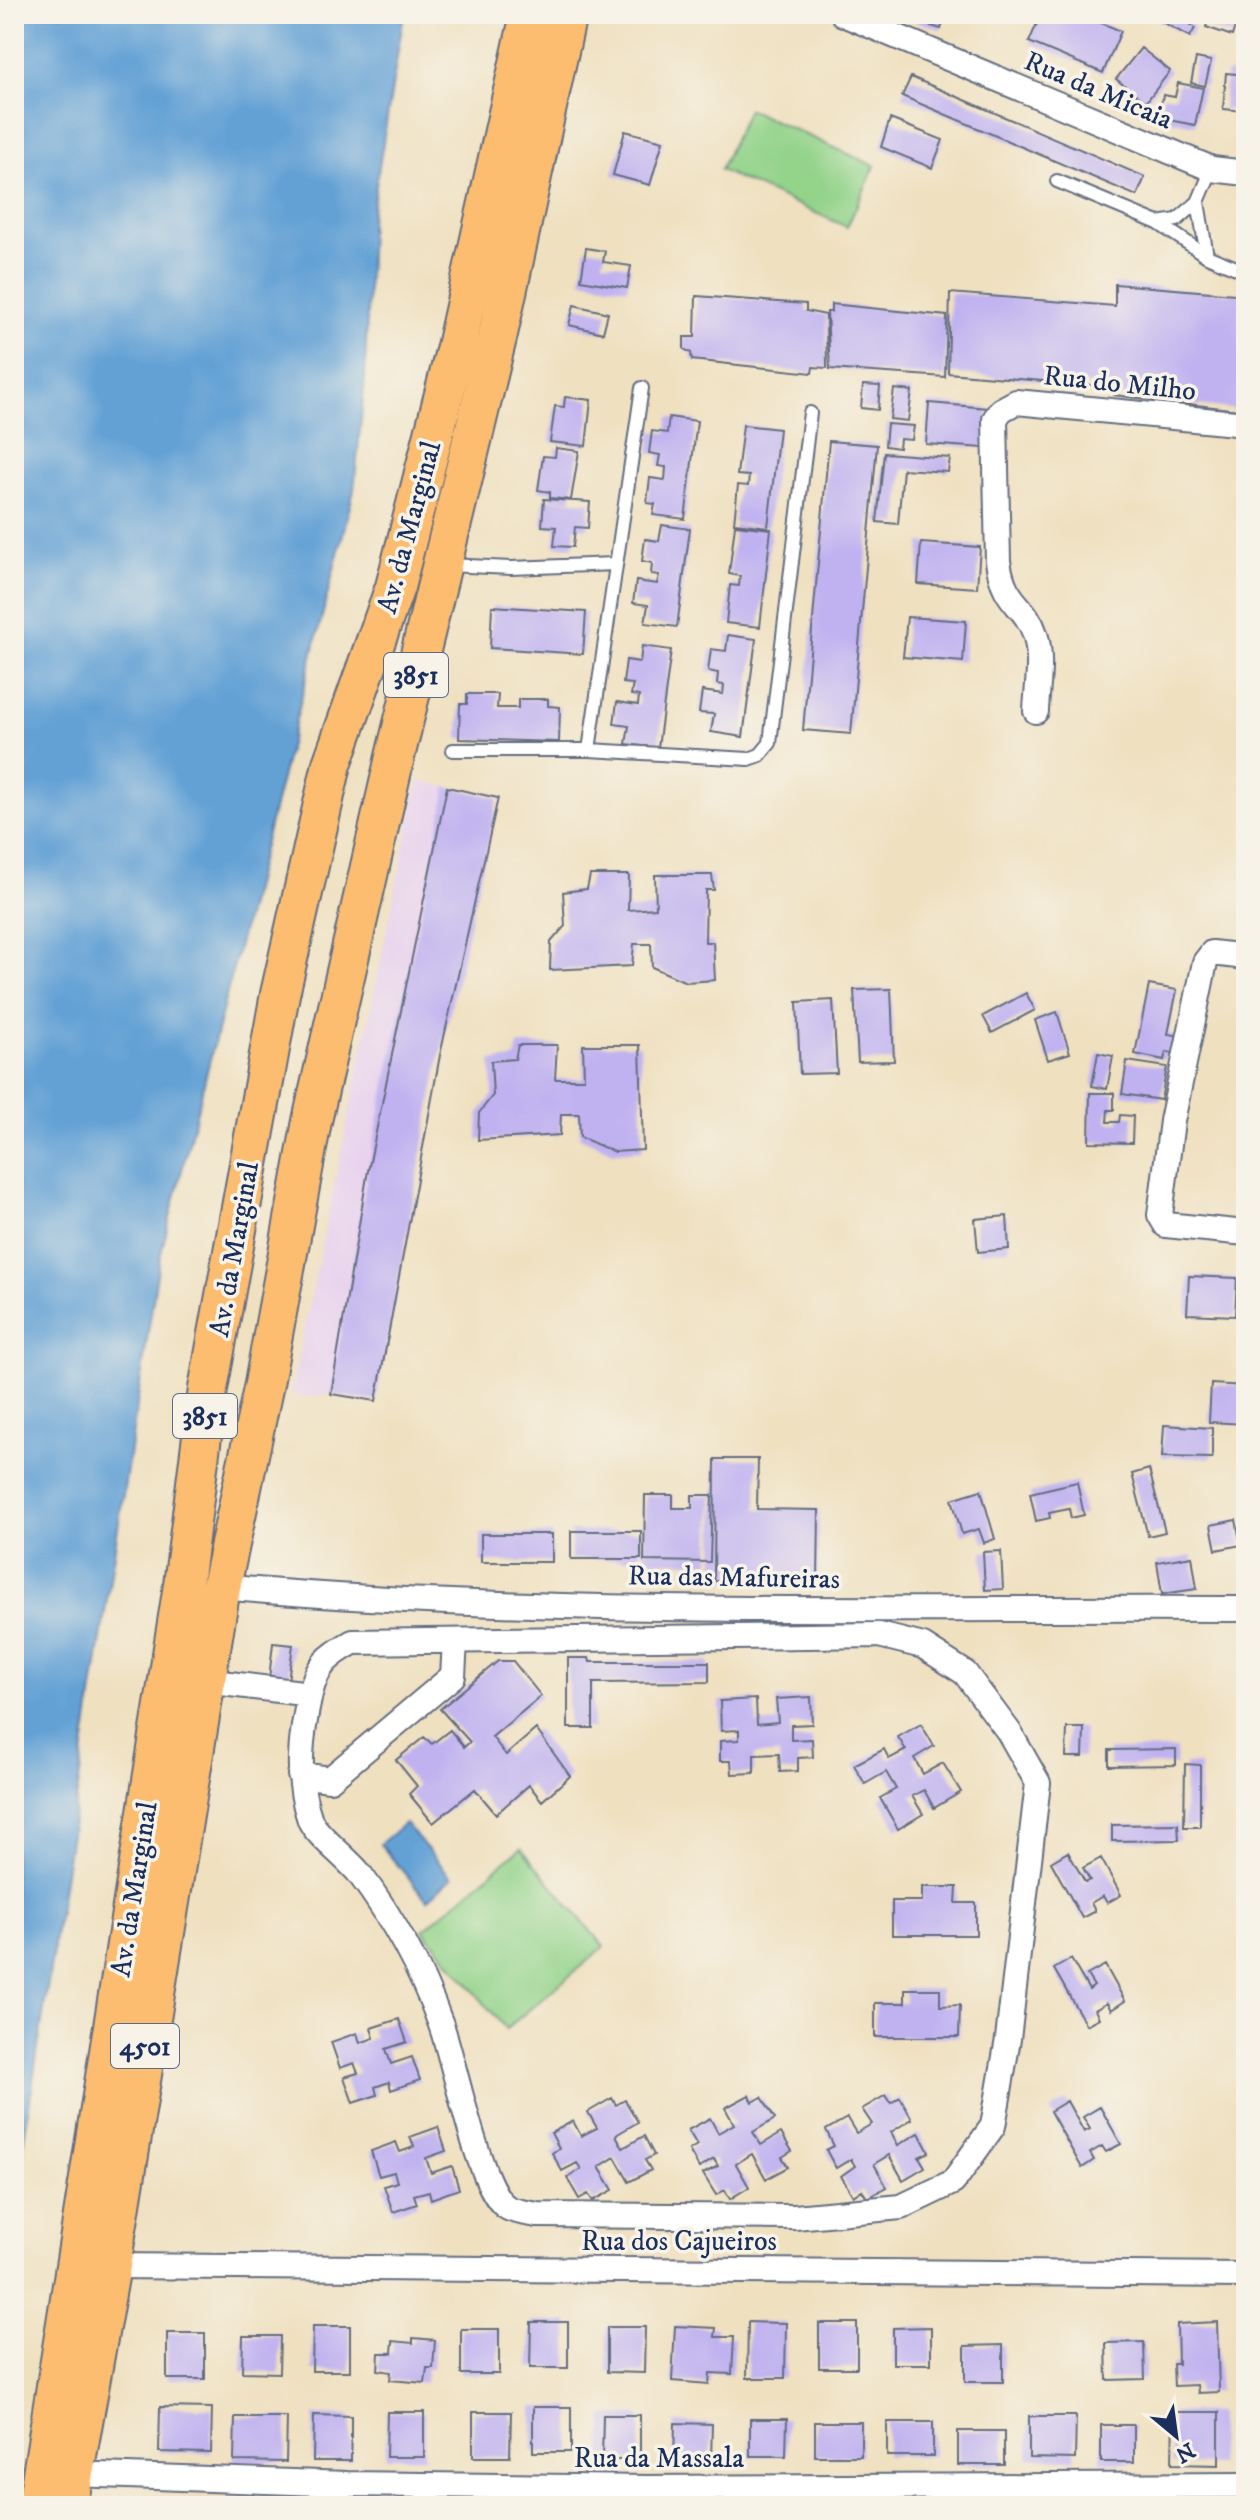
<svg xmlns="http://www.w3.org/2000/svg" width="1260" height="2520" font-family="'IM FELL DW Pica',serif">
<rect width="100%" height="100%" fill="#f7f3e8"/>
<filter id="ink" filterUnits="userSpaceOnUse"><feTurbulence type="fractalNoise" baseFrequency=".0125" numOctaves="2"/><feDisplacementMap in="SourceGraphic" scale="16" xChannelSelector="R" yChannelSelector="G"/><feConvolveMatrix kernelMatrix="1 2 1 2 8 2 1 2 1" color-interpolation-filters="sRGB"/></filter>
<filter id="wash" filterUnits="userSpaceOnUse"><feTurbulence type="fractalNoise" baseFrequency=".006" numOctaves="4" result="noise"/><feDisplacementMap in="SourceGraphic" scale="32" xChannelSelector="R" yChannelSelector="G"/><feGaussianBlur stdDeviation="1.8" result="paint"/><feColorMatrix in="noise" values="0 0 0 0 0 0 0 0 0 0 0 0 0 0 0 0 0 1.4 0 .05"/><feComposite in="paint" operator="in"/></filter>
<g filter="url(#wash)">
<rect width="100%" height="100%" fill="#efe0c0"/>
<path fill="#e8d2ee" d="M418 781 498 798 440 1055 376 1401 331 1394 303 1398 291 1393Z"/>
<path fill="#93d38a" stroke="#578174" stroke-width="2" d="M748 109 875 166 847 227 720 170Z
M521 1848 604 1947 506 2029 423 1930Z"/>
<path fill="#64a1d5" stroke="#40689a" stroke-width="2" d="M14 14H404L370 222 365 378 354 490 159 1261 14 2204Z
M405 1823 452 1878 427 1900 380 1844Z"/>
<g id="blocks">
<path fill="#c0b2f0" d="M917 14H946L941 29 915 21Z
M1041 14H1080L1121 31 1103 73 1029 42Z
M1147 14H1178L1195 28 1190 37Z
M1210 14H1239L1232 36 1206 27Z
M1141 48 1170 71 1146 102 1116 79Z
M1196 58 1211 61 1205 86 1191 83Z
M1226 73 1246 75V111L1223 109Z
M911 77 1145 177 1137 196 902 96Z
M1178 83 1203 88 1195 125 1158 118 1163 95 1175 97Z
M890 119 943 140 932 168 881 147Z
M625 131 663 141 650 185 613 175Z
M586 248 605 251 603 262 631 266 627 288 581 280Z
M1115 284 1246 295V411L1114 395V387L948 373 950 293 1115 306Z
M696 296 806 304V311L826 315 827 368 813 367 812 373 692 360 691 353 684 349V337H695Z
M831 304 947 316 945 377 830 369 827 312H831Z
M574 305 608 313 603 333 569 325Z
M863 385 880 386 878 410 861 408Z
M894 389 912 391 908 421 890 419Z
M565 397 591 400 586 446 550 442 555 406 564 407Z
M929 403 988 408 984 448 926 444Z
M669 417 697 421 685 519 653 515 655 504 647 503 650 478 665 480 666 467 658 466 660 455 649 453 652 431 667 433Z
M887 424 914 426 912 440 900 439 899 448 885 446Z
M743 425 779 429 768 527 734 523 738 485 748 486 749 476 737 475Z
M829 441 877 445 851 734 803 730Z
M556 448 579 451 571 500 550 498V492L538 490 543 456 555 457Z
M884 453 950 458 948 472 903 469 898 524 877 522Z
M544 499 590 502 588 528 575 527 573 547 554 546 556 527 542 526Z
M662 525 690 529 677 627 645 623 648 605 633 603 636 581 657 584 659 575 651 574 652 563 642 561 645 539 659 541Z
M735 525 771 529 760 627 726 623 730 585 739 586 740 576 729 574Z
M921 543 980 547 977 588 918 584Z
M492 606 586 612 583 654 490 648Z
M907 617 966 621 963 662 903 657Z
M728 635 756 639 743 737 711 732 714 714 699 713 702 691 723 694 724 685 717 684 718 673 708 671 711 649 726 651Z
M642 646 671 650 658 748 626 744 629 726 614 724 617 702 638 705 639 696 631 695 633 684 623 683 626 660 640 662Z
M467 694H498L497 708H518V699H548V706L560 707 559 742 459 739 460 704H467Z
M447 787 498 798 440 1055 376 1401 331 1394 367 1176Z
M590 875H629L628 910 656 908 655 875H712L714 890H706L705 942H713L715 980 686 982 652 967 651 944H634L632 966 550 970 551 942 565 926 563 892 587 889Z
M1149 985 1177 990 1168 1034 1182 1036 1178 1054 1166 1052 1164 1060 1135 1054Z
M891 989 894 1061 858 1062 854 990Z
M1026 993 1035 1010 992 1033 983 1016Z
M833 1000 837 1073 800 1074 797 1002Z
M1057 1012 1070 1053 1048 1060 1035 1020Z
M518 1045H557L555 1079H584L583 1045H640L643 1150 614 1152 580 1137 579 1114H561L560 1135 478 1140 479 1113 493 1095 491 1061 515 1059Z
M1098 1053 1113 1056 1107 1089 1092 1086Z
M1127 1061 1167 1067 1161 1100 1122 1094Z
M1090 1093H1114V1110H1108L1107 1122H1119L1120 1115 1133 1116 1132 1143 1089 1142Z
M1007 1216 1009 1249 978 1252 975 1219Z
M1189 1276 1237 1278 1235 1316 1187 1314Z
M1211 1384 1246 1386V1424L1209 1422Z
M1164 1425 1212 1428V1458L1162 1457Z
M715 1459H758L757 1509 819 1510 818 1582 714 1581Z
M1149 1469 1165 1532 1148 1536 1132 1474Z
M1077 1482 1084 1515 1071 1518 1069 1509 1049 1513 1050 1518 1036 1521 1030 1493Z
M981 1490 995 1539 984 1543 979 1529 962 1534 952 1499Z
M645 1495H673V1508H692V1495H712L710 1562 644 1561Z
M1236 1520 1241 1545 1216 1550 1211 1525Z
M571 1531H641V1559H571Z
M481 1534H552V1562H481Z
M1001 1551 1003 1589 985 1590 983 1552Z
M1192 1556 1197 1589 1162 1594 1157 1562Z
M273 1643 293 1645 288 1681 269 1679Z
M568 1658H589L590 1662H709V1682L593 1683V1728H568Z
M498 1661H513L541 1696 492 1737 506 1755 536 1729 570 1776 542 1801 529 1785 496 1814 475 1789 433 1823 409 1794 417 1786 396 1760 424 1737 432 1744 450 1730 464 1747 470 1742 440 1709Z
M811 1697 812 1724 791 1725V1740L812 1739 813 1757 798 1758V1771L780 1772 779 1754 754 1755V1773L732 1774 731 1761H720V1741L739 1740V1730L721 1731 720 1701 756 1699 757 1724 778 1722 776 1699Z
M921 1724 934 1746 914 1758 923 1774 943 1763 961 1792 934 1808 924 1790 912 1796 923 1814 898 1829 880 1798 896 1789 886 1772 865 1784 854 1765 884 1749 889 1759 906 1750 898 1737Z
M1067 1728H1084L1083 1757H1066Z
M1176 1749V1765L1109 1766V1750Z
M1185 1764 1200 1765V1827H1184Z
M1178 1824 1179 1840 1112 1841V1825Z
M1068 1852 1085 1882 1090 1880 1083 1868 1101 1858 1121 1895 1107 1903 1103 1896 1091 1903 1095 1911 1082 1918 1051 1862Z
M922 1887H957L956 1903H976V1935H892V1901H922Z
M1071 1959 1089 1990 1094 1986 1087 1975 1105 1965 1125 2001 1111 2010 1107 2003 1095 2010 1099 2018 1086 2025 1054 1969Z
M905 1989H940V2006L960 2005 959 2037H875V2003H905Z
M399 2019 407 2042 386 2049 391 2064 412 2057 420 2080 391 2090 389 2082 375 2087 377 2095 353 2103 344 2077 358 2073 354 2063 340 2068 331 2042 357 2033 360 2043 374 2038 371 2028Z
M749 2095 753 2102 762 2097 775 2119 753 2132 761 2145 781 2133 792 2151 782 2157 788 2167 766 2179 752 2154 736 2164 749 2187 730 2199 725 2190 716 2195 703 2174 718 2166 714 2159 699 2168 689 2150 697 2145 688 2130 710 2118 718 2133 734 2124 725 2108Z
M886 2095 891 2103 900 2097 912 2119 891 2132 898 2145 919 2133 929 2152 919 2157 925 2167 903 2180 889 2155 874 2164 887 2187 867 2198 862 2190 853 2196 841 2176 855 2166 851 2159 836 2168 826 2150 834 2146 826 2130 847 2118 856 2133 872 2124 862 2109Z
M612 2098 616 2105 625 2100 638 2122 616 2135 623 2148 644 2136 654 2155 645 2160 651 2170 629 2182 615 2157 599 2167 613 2190 593 2201 588 2194 579 2199 567 2178 581 2169 577 2163 562 2171 552 2153 559 2148 551 2133 573 2121 581 2136 597 2128 588 2112Z
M1067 2101 1084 2132 1090 2129 1083 2117 1100 2107 1121 2144 1106 2152 1102 2146 1090 2153 1094 2160 1082 2168 1050 2111Z
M438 2127 446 2151 426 2158 431 2173 452 2166 459 2189 431 2199 429 2191 414 2195 417 2204 393 2212 384 2186 397 2182 394 2172 379 2176 371 2151 396 2142 400 2152 414 2147 410 2137Z
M531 2322H568V2368H530Z
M748 2322 786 2323 785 2378H747Z
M1217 2322 1219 2392 1198 2393 1197 2385 1174 2386 1173 2364H1178L1177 2324Z
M819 2323H857V2368H819Z
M313 2326H350V2371H312Z
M675 2326 716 2328 715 2337H734L732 2374 710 2373 709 2384 672 2381Z
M607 2327H645L644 2373 607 2372Z
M931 2327V2364H893V2328Z
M461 2329H499V2374H461Z
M167 2333H205V2379H167Z
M243 2336H280L279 2373 242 2372Z
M413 2338 435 2340 433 2368H427L425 2383 390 2380 391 2372 378 2370 379 2353H392L393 2341 413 2343Z
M1144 2342 1145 2379 1107 2380 1106 2343Z
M1003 2345V2382H965V2346Z
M160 2407 212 2408 211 2453 159 2452Z
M533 2407H571V2452H533Z
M387 2412H424V2457H386Z
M473 2412H511L510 2457H473Z
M1173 2412H1219V2465L1172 2464Z
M314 2415 351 2416V2461H313Z
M603 2415H640V2460H602Z
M1029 2416H1076L1075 2459 1029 2458Z
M235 2417H287L286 2462 234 2461Z
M750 2419H787L786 2456H750Z
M815 2422H861V2456H815Z
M887 2422H933V2456H887Z
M675 2423 712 2424 711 2461 674 2460Z
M1101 2425H1134V2462H1101Z
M958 2431H1004V2465H958Z"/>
</g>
</g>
<g filter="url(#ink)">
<use href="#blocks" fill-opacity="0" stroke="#656d80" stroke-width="2"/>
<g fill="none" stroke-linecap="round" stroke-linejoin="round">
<defs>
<path id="service" d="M1057 181 1158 223 1177 220 1198 202 1212 169
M1198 202 1207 256
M1158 223 1207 256 1246 272
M447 565 511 568 615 564
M453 750H589L749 759 760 755 770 743 810 413
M589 750 642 388"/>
<path id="minor" d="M843 14 1212 169 1246 173
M1036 711C1037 686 1043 658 1035 634 1025 603 1004 605 998 561L995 419 1001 410 1016 402 1246 424
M1246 957 1212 953 1205 962 1172 1121 1160 1215 1166 1225 1246 1233
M221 1587C558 1618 907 1607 1246 1609
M206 1681 310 1694C317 1665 328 1656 353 1642L879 1635 923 1646 965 1673 1009 1732 1038 1783 1008 2039 993 2126 953 2182 901 2207 795 2217 537 2215C528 2213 516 2212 508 2208 479 2194 454 2057 440 2022 420 1967 394 1920 359 1873 347 1858 315 1834 310 1820 295 1778 301 1735 310 1694
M300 1775 330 1779 453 1676 455 1641
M111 2266 1246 2275
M72 2474 347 2484 646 2488 1246 2485"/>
<path id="primary" d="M37 2506 183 1585 208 1389 280 994 332 764 395 587 456 347 530 14
M68 2506 111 2266 221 1587 264 1384 312 1121 395 757 498 334 567 14"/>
</defs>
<use href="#service" stroke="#656d80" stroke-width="16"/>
<use href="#minor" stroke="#656d80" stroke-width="28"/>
<use href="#primary" stroke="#656d80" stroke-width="42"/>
<use href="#service" stroke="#fff" stroke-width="12"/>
<use href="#minor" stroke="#fff" stroke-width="24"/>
<use href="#primary" stroke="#fcbd6f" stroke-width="38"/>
</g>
</g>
<g text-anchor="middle" stroke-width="7" stroke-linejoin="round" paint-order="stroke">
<g fill="#f7f3e8" stroke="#5d6a87" stroke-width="2">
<rect x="384" y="653" width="64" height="44" rx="6"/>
<rect x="173" y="1394" width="64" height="44" rx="6"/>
<rect x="111" y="2024" width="68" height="44" rx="6"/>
</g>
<g font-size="26" font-weight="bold" fill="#1b2f5e">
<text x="416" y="684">3851</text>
<text x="205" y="1425">3851</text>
<text x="145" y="2055">4501</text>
</g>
<g font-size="28" fill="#1b2f5e" stroke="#f7f3e8">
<text transform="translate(1099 89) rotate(23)" y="10">Rua da Micaia</text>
<text transform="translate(1120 382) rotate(6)" y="10">Rua do Milho</text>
<text transform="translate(408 527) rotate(-75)" y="10">Av. da Marginal</text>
<text transform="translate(233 1249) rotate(-80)" y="10">Av. da Marginal</text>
<text transform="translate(734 1576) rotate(1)" y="10">Rua das Mafureiras</text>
<text transform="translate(133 1889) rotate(-81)" y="10">Av. da Marginal</text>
<text x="679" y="2250">Rua dos Cajueiros</text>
<text x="659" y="2467">Rua da Massala</text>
</g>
</g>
<rect width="1260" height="2520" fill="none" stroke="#f7f3e8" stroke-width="48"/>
<g transform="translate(1176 2436) rotate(151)" stroke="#f7f3e8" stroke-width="6" paint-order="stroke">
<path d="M0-6L14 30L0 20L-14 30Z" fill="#1b2f5e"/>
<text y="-12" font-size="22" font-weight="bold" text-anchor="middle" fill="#1b2f5e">N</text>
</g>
</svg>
